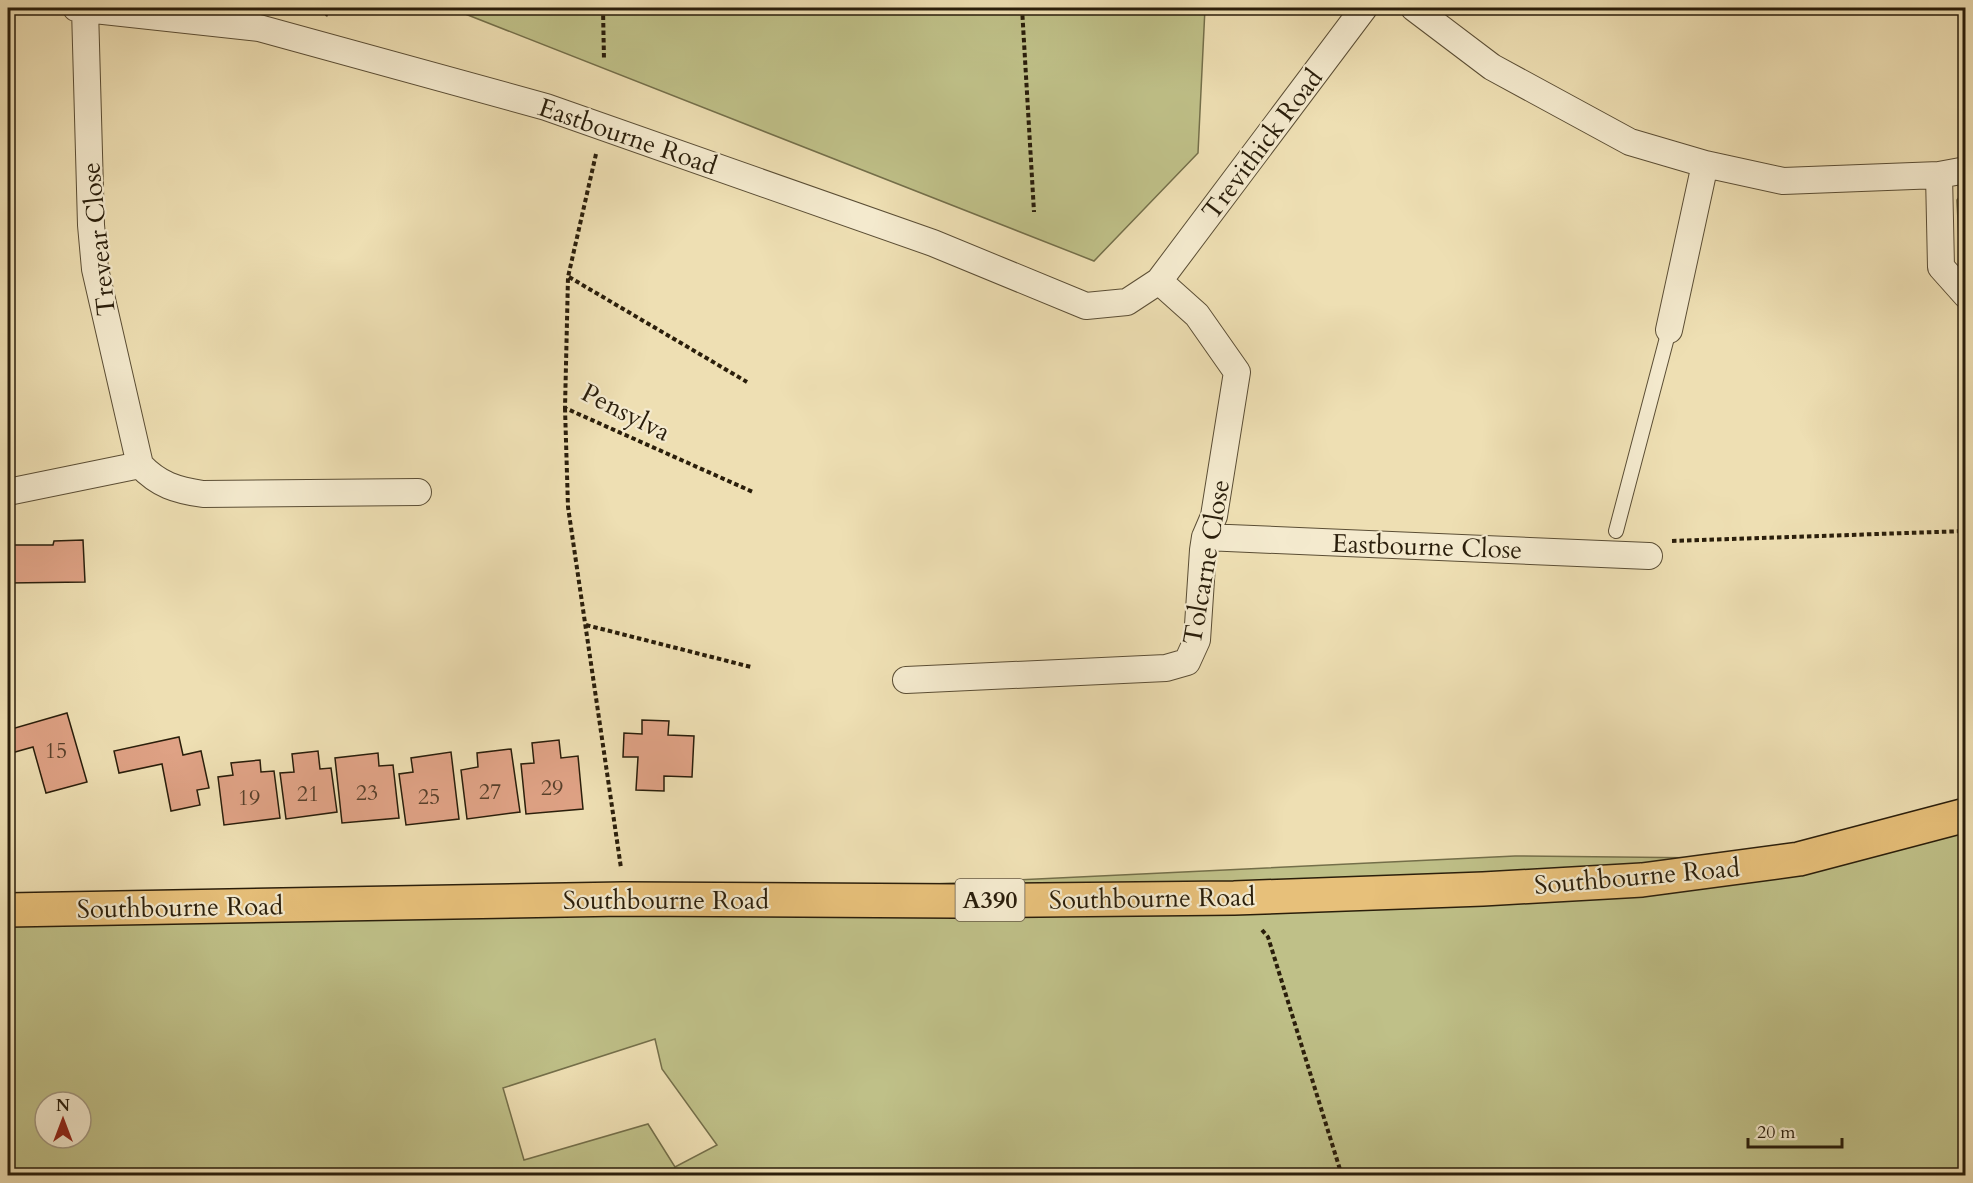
<svg xmlns="http://www.w3.org/2000/svg" width="1973" height="1183" font-family="Cardo,serif">
<rect width="100%" height="100%" fill="#eedfb3"/>
<filter id="stains"><feTurbulence type="fractalNoise" baseFrequency=".00333" numOctaves="4"/><feColorMatrix values="0 0 0 0 .2 0 0 0 0 .09 0 0 0 0 .02 0 0 0 .5 -.17"/></filter>
<radialGradient id="worn" r=".72"><stop offset=".6" stop-color="#630" stop-opacity="0"/><stop offset="1" stop-color="#630" stop-opacity=".3"/></radialGradient>
<path fill="#bfc088" stroke="#746f4a" stroke-width="1.5" fill-rule="evenodd" d="M450 8H1205L1198 153 1094 261Z
M1965 190V261L1959 241 1957 200Z
M1965 815V1175H8V910L623 899 1515 856 1799 859ZM655 1039 662 1069 717 1145 675 1167 648 1124 524 1160 503 1088ZM45 1102H81V1138H45Z"/>
<path fill="#dfa285" stroke="#2a1e0b" stroke-width="1.5" d="M83 540 85 582 8 583V545H53L54 541Z
M67 713 87 782 46 793 33 747 8 754V730Z
M642 720 669 721 668 735 694 736 692 777 664 776V791L636 790 638 757H623L624 733 642 734Z
M179 737 183 755 201 751 209 788 197 790 200 805 171 811 162 764 119 773 114 751Z
M559 740 561 758 578 756 583 809 526 814 521 764 534 763 532 743Z
M511 749 520 812 467 819 461 770 478 767 477 753Z
M318 751 320 769 331 768 337 812 286 819 280 773 294 772 292 754Z
M451 752 459 819 406 825 399 774 413 772 411 758Z
M378 753 379 766 393 765 399 818 342 823 335 758Z
M260 760 261 772 274 771 280 818 224 825 218 777 233 775 231 763Z"/>
<g fill="none" stroke-linecap="round" stroke-linejoin="round">
<defs>
<path id="lane" d="M1616 531 1669 330"/>
<path id="street" d="M76 8 259 28 546 107 933 243 1086 306 1127 302 1159 281 1364 8
M1414 8 1492 67 1630 142 1705 164 1783 181 1939 175 1966 170
M85 9 91 225 95 269 140 465C159 485 176 490 203 494L418 492
M1939 175 1941 267 1966 295
M1669 330 1705 164
M8 492 140 465
M1205 537 1649 556
M906 680 1166 668 1187 662 1197 640 1203 550 1205 537 1214 516 1237 372 1197 315 1159 281"/>
<path id="highway" d="M8 910 623 899 955 901 1234 898 1483 889 1642 880 1799 859 1966 815"/>
</defs>
<use href="#lane" stroke="#5b4e35" stroke-width="16"/>
<use href="#street" stroke="#5b4e35" stroke-width="28"/>
<use href="#highway" stroke="#2a1e0b" stroke-width="36"/>
<path stroke="#2a1e0b" stroke-width="4" stroke-dasharray="4.5 3" stroke-linecap="butt" d="M312 8 328 15
M603 8 604 60
M1022 8 1034 212
M596 154 568 277 565 408 753 492
M569 277 747 382
M565 408 568 507 621 868
M1672 541 1966 531
M586 625 751 667
M1262 930 1268 937 1342 1176"/>
<use href="#lane" stroke="#f4eace" stroke-width="14"/>
<use href="#street" stroke="#f4eace" stroke-width="26"/>
<use href="#highway" stroke="#e7c07a" stroke-width="33"/>
</g>
<g text-anchor="middle" stroke-width="4.5" stroke-linejoin="round" paint-order="stroke">
<g font-size="22" fill="#573f2a">
<text x="56" y="758">15</text>
<text x="552" y="795">29</text>
<text x="490" y="799">27</text>
<text x="367" y="800">23</text>
<text x="308" y="801">21</text>
<text x="429" y="804">25</text>
<text x="249" y="805">19</text>
</g>
<rect fill="#f4eace" stroke="#675b46" stroke-width="1.5" x="955.5" y="879" width="69" height="42" rx="4.5"/>
<g font-size="24" font-weight="bold" fill="#2a1e0b">
<text x="990" y="908">A390</text>
</g>
<g font-size="26" fill="#2a1e0b" stroke="#f4eace">
<text transform="translate(628 136) rotate(19)" y="9">Eastbourne Road</text>
<text transform="translate(1262 144) rotate(-53)" y="9">Trevithick Road</text>
<text transform="translate(98 239) rotate(-96)" y="9">Trevear Close</text>
<text transform="translate(626 412) rotate(27)" y="9">Pensylva</text>
<text transform="translate(1427 546) rotate(2)" y="9">Eastbourne Close</text>
<text transform="translate(1206 562) rotate(-80)" y="9">Tolcarne Close</text>
<text transform="translate(1637 876) rotate(-5)" y="9">Southbourne Road</text>
<text transform="translate(1152 898) rotate(-1)" y="9">Southbourne Road</text>
<text x="666" y="909">Southbourne Road</text>
<text transform="translate(180 907) rotate(-1)" y="9">Southbourne Road</text>
</g>
</g>
<rect width="1973" height="1183" fill="none" stroke="#eedfb3" stroke-width="30"/>
<rect x="9" y="9" width="1955" height="1165" fill="none" stroke="#2a1e0b" stroke-width="3"/>
<rect x="15" y="15" width="1943" height="1153" fill="none" stroke="#2a1e0b" stroke-width="1.5"/>
<g transform="translate(63 1120)"><circle r="28" fill="#f4eace" stroke="#a39880" stroke-width="1.5"/>
<path d="M0-4.5L10 22L0 15L-10 22Z" fill="#8f2418"/>
<text y="-9" font-size="16" font-weight="bold" text-anchor="middle" fill="#2a1e0b">N</text>
</g>
<path d="M1748 1138v9h94v-9" fill="none" stroke="#2a1e0b" stroke-width="3"/>
<text x="1757" y="1138" font-size="18" fill="#2a1e0b" stroke="#f4eace" stroke-width="4.5" paint-order="stroke">20 m</text>
<rect width="100%" height="100%" filter="url(#stains)"/>
<rect width="100%" height="100%" fill="url(#worn)"/>
</svg>
